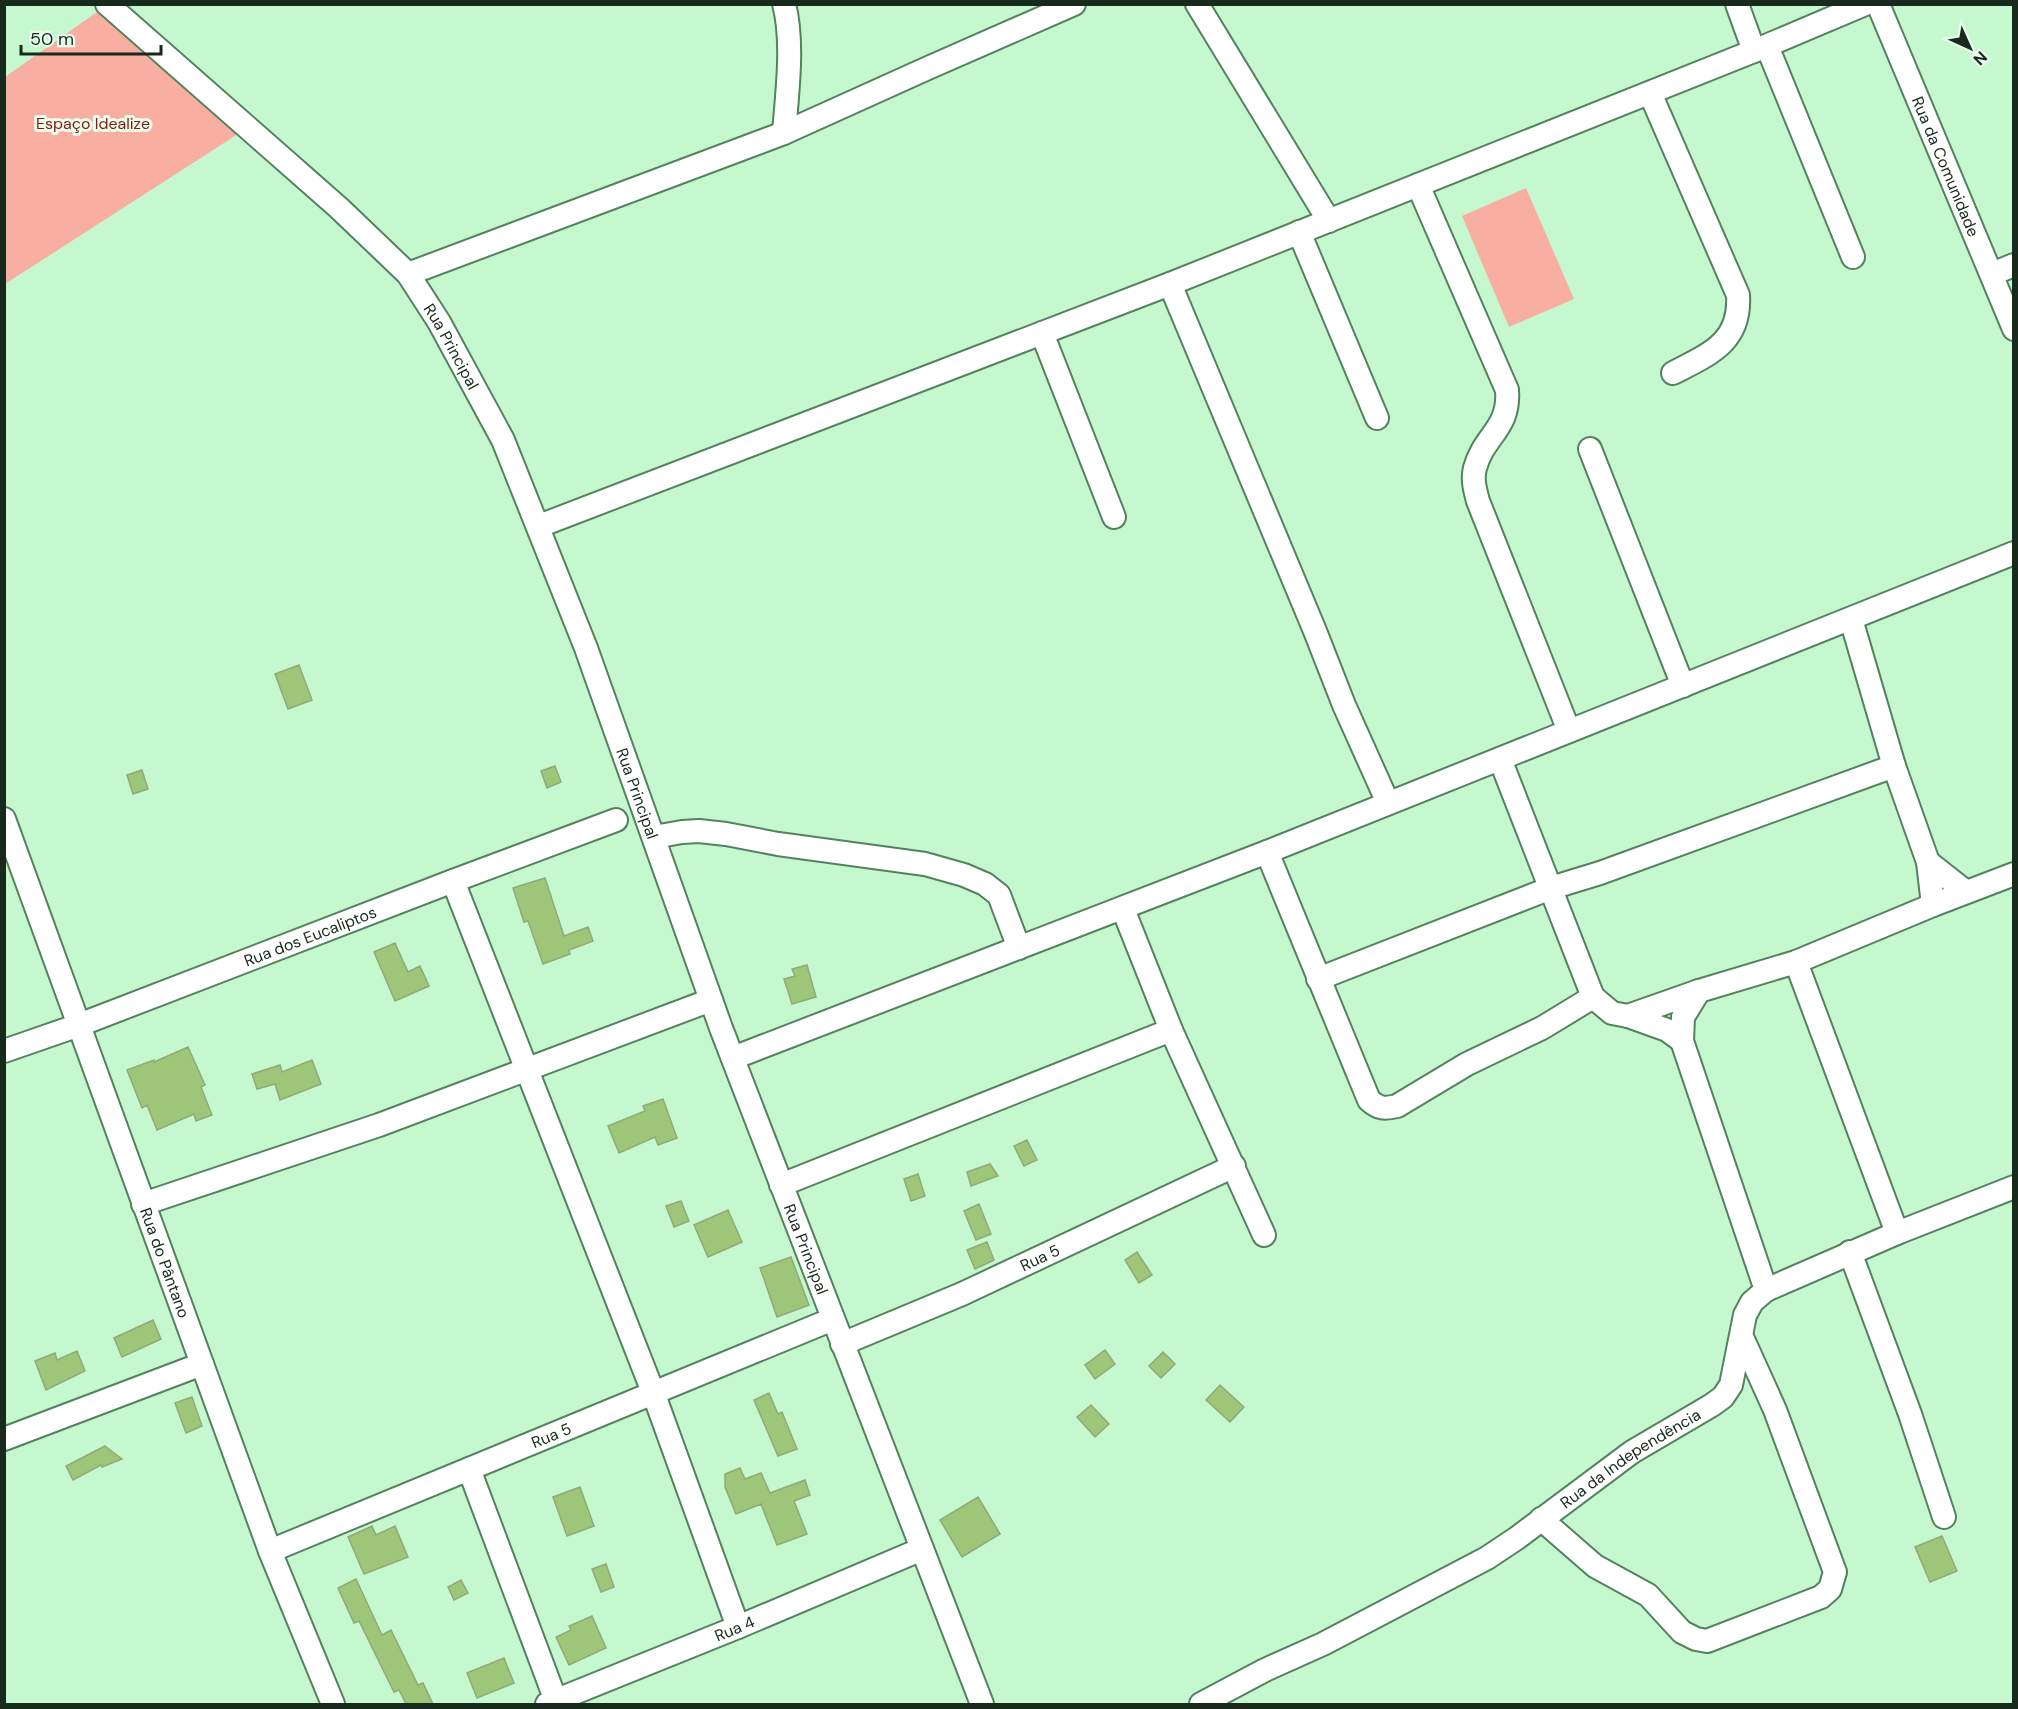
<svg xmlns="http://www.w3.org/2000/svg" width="2018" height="1709" font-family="'DM Sans',sans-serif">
<rect width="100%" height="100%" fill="#c5f8cf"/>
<path fill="#f8afa1" d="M97 12 238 134 5 284V77Z
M1526 188 1574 299 1509 327 1462 216Z"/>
<path fill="#9ec679" stroke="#90aa79" stroke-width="1.5" d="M299 665 312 700 288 709 275 674Z
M555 766 561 782 547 788 541 771Z
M142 770 148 789 133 794 127 775Z
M545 878 564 936 588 927 593 941 569 950 570 954 543 964 528 921 524 922 513 888Z
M395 943 408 972 420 966 429 986 395 1001 374 952Z
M807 965 816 997 792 1004 784 979 795 976 792 969Z
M188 1047 205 1085 201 1087 212 1115 196 1121 194 1114 157 1130 147 1105 142 1108 127 1070 154 1060V1062Z
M312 1060 321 1084 280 1100 275 1084 257 1089 252 1074 280 1065 282 1072Z
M663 1099 677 1138 658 1145 655 1137 619 1153 608 1126 645 1111 643 1106Z
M1027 1140 1037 1160 1024 1166 1014 1146Z
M990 1164 998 1176 971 1186 967 1172Z
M918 1174 925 1196 911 1201 904 1179Z
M681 1201 689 1221 674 1227 666 1206Z
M979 1204 991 1234 976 1240 964 1211Z
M728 1210 742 1242 708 1257 694 1225Z
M987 1242 994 1260 975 1269 967 1250Z
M1137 1252 1152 1275 1139 1283 1125 1260Z
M791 1257 809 1305 777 1317 760 1268Z
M153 1320 161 1339 122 1357 114 1338Z
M1105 1350 1115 1364 1095 1379 1085 1365Z
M77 1351 85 1371 46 1390 35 1361 55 1353 57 1360Z
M1163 1352 1175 1364 1161 1378 1149 1366Z
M1220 1385 1244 1407 1230 1422 1206 1400Z
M769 1393 778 1414 782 1412 797 1449 778 1456 754 1400Z
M192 1397 202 1426 186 1433 175 1403Z
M1091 1405 1109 1424 1095 1437 1077 1417Z
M105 1446 122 1459 102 1467 101 1465 73 1480 66 1466Z
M740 1468 745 1479 761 1473 770 1493 805 1480 810 1495 794 1501 807 1534 777 1545 761 1504 736 1514 725 1487V1474Z
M580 1487 594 1526 567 1536 553 1497Z
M978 1497 1000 1534 962 1557 940 1520Z
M372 1526 376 1535 395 1526 408 1557 364 1574 348 1537Z
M1942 1536 1957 1571 1930 1582 1915 1547Z
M606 1564 614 1587 601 1592 592 1569Z
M356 1579 382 1635 391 1630 418 1685 423 1683 433 1704H406L399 1690 394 1692 359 1621 354 1623 338 1588Z
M461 1580 468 1593 454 1600 448 1587Z
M592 1616 606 1648 569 1665 556 1637 571 1630 569 1626Z
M504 1658 514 1683 477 1698 467 1673Z"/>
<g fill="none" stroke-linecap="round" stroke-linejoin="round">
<defs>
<g id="street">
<path id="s1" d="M107 4 339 208 408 274 439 322 503 440 586 648 721 1028 982 1704"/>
<path d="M784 4C794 42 787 94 784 133"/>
<path d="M1197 4 1329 221"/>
<path d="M1737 4 1754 51"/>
<path id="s2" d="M1878 4 2014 329"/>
<path d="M1767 46 1853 257"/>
<path d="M1650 93 1738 295C1741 342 1710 354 1673 373"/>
<path d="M1418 185 1507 390C1510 429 1484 435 1475 468 1472 479 1475 490 1478 501L1569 731"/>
<path d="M1299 232 1377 418"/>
<path d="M408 274 784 133 928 68 1074 4"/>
<path d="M1992 274 2014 265"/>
<path d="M1170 284 1315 631 1344 705 1388 803"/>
<path d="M1042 333 1114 517"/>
<path d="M1590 449 1683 686"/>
<path d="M539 526 1170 284 1754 51 1865 4"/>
<path d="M1851 619 1894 766 1928 862 1933 905"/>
<path d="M1500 759 1593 997 1612 1013 1628 1016 1667 1030 1682 1041"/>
<path id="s3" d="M4 819 270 1551 333 1704"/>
<path d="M654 837 682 832 699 831 726 834 778 844 925 864 964 875 985 884 999 895 1019 948"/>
<path d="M1267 852 1369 1100C1379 1109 1385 1109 1397 1106L1467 1064 1542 1028 1593 997"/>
<path d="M1928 862 1966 892"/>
<path d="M453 881 653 1392 738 1627"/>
<path d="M1123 909 1171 1030 1264 1235"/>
<path d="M1796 962 1897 1233"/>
<path d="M1318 979 1551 888 1600 873 1894 766"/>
<path d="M1699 991 1683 1017 1682 1041 1766 1290"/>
<path d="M1628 1016 1699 991 1796 962 1933 905 2014 874"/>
<path id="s4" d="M4 1051 79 1025 453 881 616 820"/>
<path d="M733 1058 1267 852 2014 553"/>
<path d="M781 1185 1171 1030"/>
<path d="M143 1204 379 1125 711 1000"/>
<path d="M1850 1252 1910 1414 1944 1517"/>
<path id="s5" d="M842 1344 962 1294 1234 1166"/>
<path d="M4 1439 202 1364"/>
<path d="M469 1469 556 1701"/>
<path d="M1541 1519 1595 1566 1648 1595 1682 1632 1696 1639 1707 1641 1821 1597 1830 1589 1835 1572 1775 1410 1742 1337"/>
<path id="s6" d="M270 1551 833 1319"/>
<path id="s7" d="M547 1704 738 1627 922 1549"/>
<path id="s8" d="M1201 1704 1265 1670 1323 1644 1487 1558 1517 1538 1632 1452 1712 1405 1723 1397 1731 1385 1745 1315 1752 1302 1766 1290 1897 1233 2014 1187"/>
</g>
</defs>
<use href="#street" stroke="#54825f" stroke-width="26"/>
<use href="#street" stroke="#fff" stroke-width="22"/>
</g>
<g text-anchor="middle" stroke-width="6" stroke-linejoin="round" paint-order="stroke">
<g font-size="16" fill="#861c0f" stroke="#e8fcec">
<text x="93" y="129">Espaço Idealize</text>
</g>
<g font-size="16" fill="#172a1b" stroke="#e8fcec">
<text dy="6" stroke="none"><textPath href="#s2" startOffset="176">Rua da Comunidade</textPath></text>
<text dy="6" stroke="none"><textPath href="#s1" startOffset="489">Rua Principal</textPath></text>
<text dy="6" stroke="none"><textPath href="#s1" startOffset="974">Rua Principal</textPath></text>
<text dy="6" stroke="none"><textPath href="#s4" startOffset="327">Rua dos Eucaliptos</textPath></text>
<text dy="6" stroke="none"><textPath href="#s1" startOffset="1460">Rua Principal</textPath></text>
<text dy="6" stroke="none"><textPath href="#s5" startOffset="216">Rua 5</textPath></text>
<text dy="6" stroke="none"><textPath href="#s3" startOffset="472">Rua do Pântano</textPath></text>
<text dy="6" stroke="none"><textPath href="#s6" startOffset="304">Rua 5</textPath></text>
<text dy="6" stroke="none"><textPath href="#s8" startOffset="496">Rua da Independência</textPath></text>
<text dy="6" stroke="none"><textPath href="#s7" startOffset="202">Rua 4</textPath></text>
</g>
</g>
<rect width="2018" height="1709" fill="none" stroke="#172a1b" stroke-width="12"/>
<g transform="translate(1970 48) rotate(135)" stroke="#e8fcec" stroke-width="4.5" paint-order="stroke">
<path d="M0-4.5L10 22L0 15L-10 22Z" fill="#172a1b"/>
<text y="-9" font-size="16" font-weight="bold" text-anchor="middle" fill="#172a1b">N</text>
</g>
<path d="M21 45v9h140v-9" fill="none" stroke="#172a1b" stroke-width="3"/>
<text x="30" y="45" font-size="18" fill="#172a1b" stroke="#e8fcec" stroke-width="4.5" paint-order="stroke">50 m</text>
</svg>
